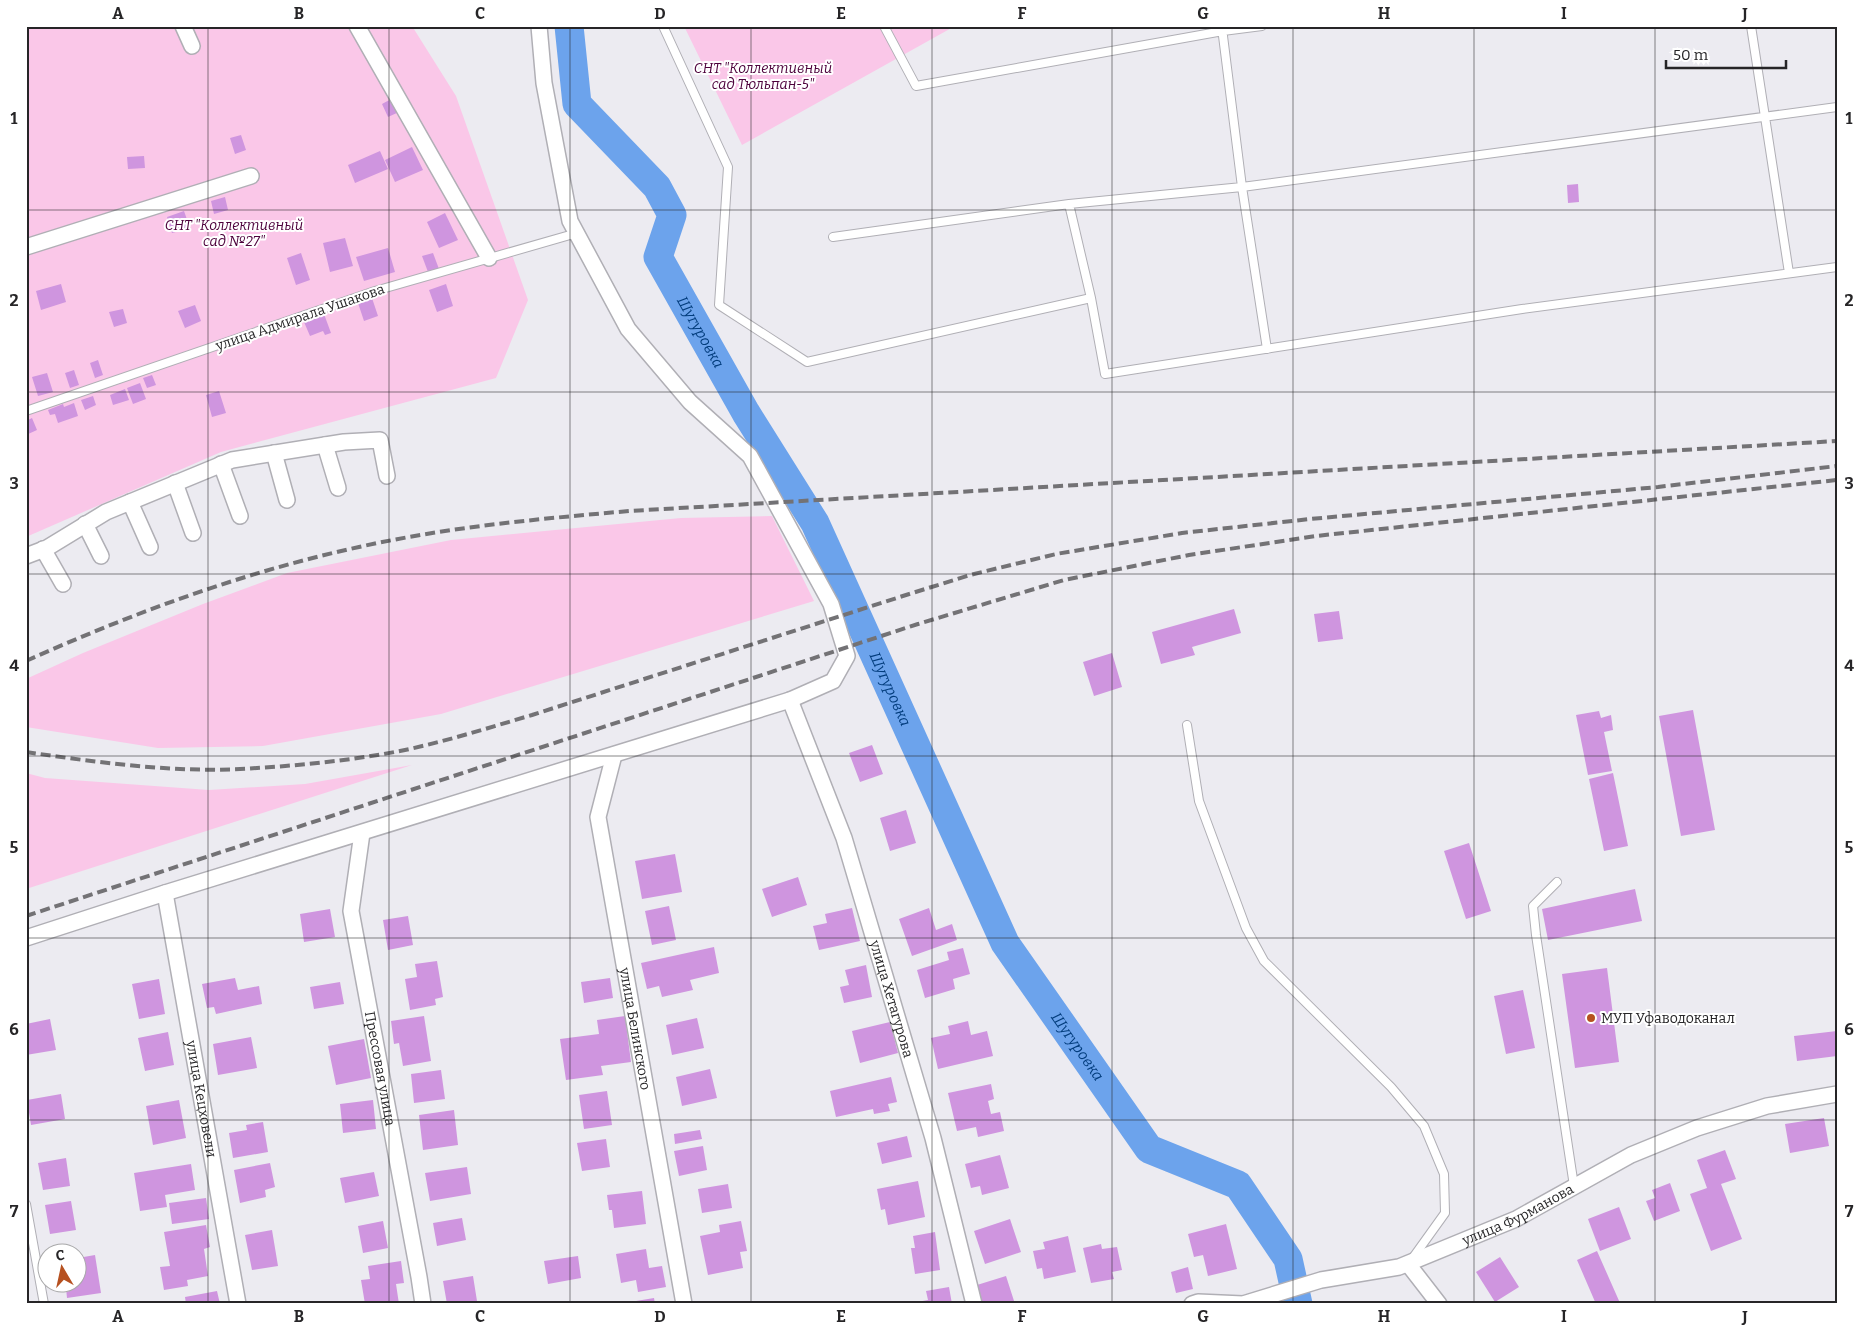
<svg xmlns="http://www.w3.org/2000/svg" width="1863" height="1330" font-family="Bitter,serif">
<rect width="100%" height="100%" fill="#ecebf1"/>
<path fill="#fac7e8" d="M26 26H412L456 96 528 300 496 378 221 452 26 537Z
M684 26H955L742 145Z
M772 516 814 601 441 714 263 746 158 748 26 727V679L83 653 203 604 287 573 451 540 681 518Z
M412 765 26 889V773L45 778 209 790 305 784Z"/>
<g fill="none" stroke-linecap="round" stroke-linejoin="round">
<path stroke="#6ca3ec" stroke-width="29" id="s1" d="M569 26 577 104 657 187 672 215 658 257 746 413 815 523 1005 943 1149 1149 1238 1185 1288 1259 1298 1304"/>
</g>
<path fill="#cf95df" d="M393 98 399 112 388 117 382 104Z
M241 135 246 150 235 154 230 138Z
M412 147 423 170 395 182 385 160Z
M380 151 388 169 355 183 348 165Z
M144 156 145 168 128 169 127 157Z
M1578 184 1579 202 1568 203 1567 185Z
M225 197 228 210 214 214 211 201Z
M184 211 190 228 172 233 167 217Z
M445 213 458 240 439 248 427 222Z
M345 238 353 266 330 272 323 243Z
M388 248 395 272 364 281 356 257Z
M301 253 310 280 296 285 287 258Z
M433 253 439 269 428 272 422 256Z
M61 284 66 302 41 310 36 291Z
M446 284 453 306 437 312 429 290Z
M372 298 378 316 364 321 358 303Z
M195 305 201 321 185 328 178 311Z
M123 309 127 323 114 327 109 312Z
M324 314 331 333 325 335 323 331 310 336 304 322Z
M98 360 103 375 95 378 90 363Z
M74 370 79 385 70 388 65 373Z
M47 373 53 392 38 396 32 377Z
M152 375 156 385 147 388 143 378Z
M140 383 146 399 133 404 127 388Z
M125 389 129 400 113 405 110 395Z
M219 391 226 413 212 417 206 395Z
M93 396 96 405 85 410 81 400Z
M74 403 78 416 58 423 55 414 50 415 48 410 63 404 64 407Z
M32 418 37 430 26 435V421Z
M1234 609 1241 633 1192 647 1195 655 1161 664 1152 632Z
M1339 611 1343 639 1318 642 1314 614Z
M1112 653 1122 687 1094 696 1083 662Z
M1693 710 1715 830 1681 836 1659 716Z
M1599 711 1601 718 1611 715 1613 730 1604 732 1612 771 1588 775 1576 715Z
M872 745 883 774 860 782 849 753Z
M1613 773 1628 846 1604 851 1589 779Z
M906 810 916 843 890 851 880 818Z
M1469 843 1491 911 1466 919 1444 851Z
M675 854 682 892 642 899 635 861Z
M798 877 807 905 772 917 762 889Z
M1635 889 1642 921 1548 940 1542 909Z
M669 906 676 940 652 945 645 911Z
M852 908 860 941 819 950 813 926 827 923 825 914Z
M929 908 936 930 952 924 957 940 912 956 899 919Z
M330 909 335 937 304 942 300 914Z
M408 916 413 945 388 950 383 920Z
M714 947 719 973 690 980 693 990 662 997 659 986 647 989 641 963Z
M963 948 970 974 953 979 955 989 925 998 917 970 949 960 947 952Z
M437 961 443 997 435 999 436 1005 410 1010 405 979 417 977 415 964Z
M866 965 872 997 844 1003 840 987 849 985 845 970Z
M1607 968 1619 1062 1575 1068 1562 974Z
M235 978 238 990 259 986 262 1004 216 1014 214 1007 207 1008 202 984Z
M610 978 613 998 584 1003 581 982Z
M159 979 165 1014 139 1019 132 984Z
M340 982 344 1004 314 1009 310 987Z
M1523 990 1535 1048 1506 1054 1494 996Z
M424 1016 431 1061 403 1066 399 1043 394 1044 391 1021Z
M625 1016 631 1062 601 1066 603 1075 566 1080 560 1039 599 1034 597 1020Z
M697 1018 704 1048 672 1055 666 1025Z
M50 1019 56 1050 26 1055V1024Z
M968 1021 971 1035 987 1031 993 1056 938 1069 931 1038 950 1034 948 1026Z
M890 1022 898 1053 860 1063 852 1031Z
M1837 1031V1056L1797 1061 1794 1036Z
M168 1032 174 1065 145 1071 138 1038Z
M251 1037 257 1068 218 1075 213 1044Z
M364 1039 371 1078 336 1085 328 1046Z
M710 1069 717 1098 682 1106 676 1077Z
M441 1070 445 1099 414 1103 411 1074Z
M891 1077 897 1102 888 1104 890 1111 874 1114 873 1109 836 1117 830 1091Z
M991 1084 994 1099 988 1101 991 1114 1000 1112 1004 1131 978 1137 976 1127 957 1131 948 1093Z
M607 1091 612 1125 584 1129 579 1095Z
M61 1094 65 1119 31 1125 27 1100Z
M179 1100 186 1138 153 1145 146 1106Z
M373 1100 376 1129 343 1133 340 1104Z
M454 1110 458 1145 423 1150 419 1115Z
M1824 1118 1829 1146 1790 1153 1785 1124Z
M263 1122 268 1152 233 1158 229 1133 247 1130 246 1125Z
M700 1130 702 1139 675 1144 674 1134Z
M907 1136 912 1157 882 1164 877 1143Z
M606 1139 610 1167 582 1171 577 1143Z
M703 1146 707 1170 679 1176 674 1151Z
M1725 1150 1736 1179 1721 1184 1742 1239 1711 1251 1690 1194 1707 1188 1697 1160Z
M1000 1155 1009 1188 982 1195 980 1186 971 1188 965 1164Z
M66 1158 70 1186 43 1190 38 1163Z
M270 1163 275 1187 265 1190 266 1197 240 1203 234 1170Z
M191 1164 195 1190 165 1195 167 1207 140 1211 134 1173Z
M467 1167 471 1194 430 1201 425 1173Z
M374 1172 379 1196 345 1203 340 1178Z
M918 1181 925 1217 888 1225 885 1209 881 1210 877 1189Z
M1670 1183 1680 1211 1654 1221 1646 1201 1655 1198 1652 1190Z
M728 1184 732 1208 702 1213 698 1189Z
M642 1191 646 1224 614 1228 612 1210H609L607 1195Z
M206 1198 209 1219 172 1224 169 1203Z
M71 1201 76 1230 50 1234 45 1205Z
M1619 1207 1631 1239 1600 1251 1588 1219Z
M462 1218 466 1240 437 1246 433 1223Z
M1010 1219 1021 1252 985 1264 974 1231Z
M383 1221 388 1248 363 1253 358 1226Z
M741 1221 747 1251 740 1252 743 1268 708 1275 700 1236 720 1232 719 1225Z
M1226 1224 1237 1269 1208 1276 1203 1255 1194 1257 1188 1234Z
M206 1225 210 1247 204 1249 208 1276 187 1280 188 1286 164 1290 160 1267 170 1266 164 1232Z
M272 1230 278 1266 252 1270 245 1235Z
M935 1232 940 1270 915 1274 911 1248H915L913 1236Z
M1068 1236 1076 1272 1044 1279 1042 1268 1037 1269 1033 1251 1045 1249 1043 1242Z
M1101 1244 1102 1249 1117 1247 1122 1270 1112 1272 1114 1279 1091 1283 1083 1248Z
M646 1249 649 1268 662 1266 666 1287 638 1292 636 1280 621 1283 616 1254Z
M1597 1251 1620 1303 1618 1304H1596L1577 1260Z
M95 1255 101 1293 67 1298 66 1288 58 1289V1282H78V1258Z
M578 1256 581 1278 548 1284 544 1261Z
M1500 1257 1519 1287 1495 1302 1476 1272Z
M401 1261 404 1283 396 1284 399 1304H365L361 1280 370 1279 368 1266Z
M1188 1267 1193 1289 1176 1293 1171 1272Z
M473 1276 477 1301 447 1304 443 1281Z
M1006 1276 1015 1304H983L977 1285Z
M949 1287 952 1304H918L917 1302 928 1300 926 1291Z
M217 1291 220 1304H186L185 1297Z
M654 1298 655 1304H624V1303Z"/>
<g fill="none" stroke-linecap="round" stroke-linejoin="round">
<defs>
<path id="lane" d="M663 26 728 167 719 305 807 362 1091 298 1105 374 1522 309 1837 267
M884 26 916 86 1223 31 1262 26
M1751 26 1789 273
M1222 28 1242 187 1267 349
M1069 204 1242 187 1837 107
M833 237 1069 204 1091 298
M26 411 375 291 577 233
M1187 725 1199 801 1246 928 1264 961 1391 1087 1424 1126 1444 1174 1445 1213 1412 1259
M1557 882 1533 906 1536 935 1574 1186
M26 1204 44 1304"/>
<g id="street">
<path d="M183 26 192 46"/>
<path d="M357 26 489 258"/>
<path d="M26 247 251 176"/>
<path d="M325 445 338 488"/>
<path d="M274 453 287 500"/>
<path d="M221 464 240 516"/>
<path d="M175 483 193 533"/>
<path d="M130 502 150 547"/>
<path d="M85 524 101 556"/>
<path d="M43 549 63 584"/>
<path d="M26 556 47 548 106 512 232 460 344 442 380 440 387 476"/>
<path id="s2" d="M790 700 844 838 933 1138 974 1304"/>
<path id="s3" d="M614 755 598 817 684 1304"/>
<path id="s4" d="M362 833 351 911 419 1277 423 1304"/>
<path id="s5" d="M165 893 238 1304"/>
<path d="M26 938 165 893 790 700 833 681 847 656 831 604 750 456 690 402 628 329 570 221 544 83 539 26"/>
<path d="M1408 1264 1439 1304"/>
<path id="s6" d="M1192 1304 1198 1302 1243 1304 1321 1280 1399 1267 1516 1219 1631 1155 1697 1128 1767 1106 1837 1094"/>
</g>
</defs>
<use href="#lane" stroke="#b0afb5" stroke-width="10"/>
<use href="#street" stroke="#b0afb5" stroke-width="18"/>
<use href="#lane" stroke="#fff" stroke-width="8"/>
<use href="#street" stroke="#fff" stroke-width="15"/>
<path stroke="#737275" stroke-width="4" stroke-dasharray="10 5" stroke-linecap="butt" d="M26 661C133 613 244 572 359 547 448 527 538 519 629 511L1837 441
M26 752C101 763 182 774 257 768 305 765 353 760 400 751 444 742 488 728 532 715L906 595 970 575 1056 554 1182 533 1310 519 1658 487 1837 466
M26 916 918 624 1064 580 1189 555 1316 536 1837 480"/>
</g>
<path fill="none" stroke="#262527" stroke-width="1" stroke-opacity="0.55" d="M208 26V1304M389 26V1304M570 26V1304M751 26V1304M932 26V1304M1112 26V1304M1293 26V1304M1474 26V1304M1655 26V1304M26 210H1837M26 392H1837M26 574H1837M26 756H1837M26 938H1837M26 1120H1837"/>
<circle fill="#b65120" stroke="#fff" stroke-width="2" cx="1591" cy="1018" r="5"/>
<g text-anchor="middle" stroke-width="4" stroke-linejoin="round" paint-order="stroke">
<g font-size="14" font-style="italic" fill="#4c013b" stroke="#fff">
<text x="763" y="73">СНТ "Коллективный<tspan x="763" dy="16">сад Тюльпан-5"</tspan></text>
<text x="234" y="230">СНТ "Коллективный<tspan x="234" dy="16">сад №27"</tspan></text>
</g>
<g font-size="14" fill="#262527" stroke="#fff">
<text transform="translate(300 317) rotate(-19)" y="5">улица Адмирала Ушакова</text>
<text dy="5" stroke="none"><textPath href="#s2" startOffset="316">улица Хетагурова</textPath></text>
<text dy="5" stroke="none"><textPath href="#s3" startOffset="279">улица Белинского</textPath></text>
<text dy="5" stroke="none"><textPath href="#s4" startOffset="239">Прессовая улица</textPath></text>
<text dy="5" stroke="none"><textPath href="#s5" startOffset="209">улица Кецховели</textPath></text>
<text dy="5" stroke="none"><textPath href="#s6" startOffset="342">улица Фурманова</textPath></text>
</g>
<g font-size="14" fill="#262527" stroke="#fff" text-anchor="start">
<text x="1601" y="1023">МУП Уфаводоканал</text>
</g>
<g font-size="15" font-style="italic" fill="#033d7d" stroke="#fff">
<text dy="5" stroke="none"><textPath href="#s1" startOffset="356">Шугуровка</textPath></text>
<text dy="5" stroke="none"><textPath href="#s1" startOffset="761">Шугуровка</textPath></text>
<text dy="5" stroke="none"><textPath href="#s1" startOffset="1166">Шугуровка</textPath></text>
</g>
</g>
<rect width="1863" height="1330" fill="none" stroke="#ffffff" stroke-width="55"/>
<g transform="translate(62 1268) rotate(351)"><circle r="24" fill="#ffffff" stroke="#a8a8a9"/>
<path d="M0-4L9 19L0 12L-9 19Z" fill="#b65120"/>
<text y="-8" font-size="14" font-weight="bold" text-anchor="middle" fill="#262527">С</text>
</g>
<path d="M1666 60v8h120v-8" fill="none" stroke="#262527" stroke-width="2.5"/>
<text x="1673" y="60" font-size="15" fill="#262527" stroke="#ffffff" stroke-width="4" paint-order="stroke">50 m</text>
<rect x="28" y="28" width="1808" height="1274" fill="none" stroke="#262527" stroke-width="2"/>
<g font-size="16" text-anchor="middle" font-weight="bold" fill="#262527">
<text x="118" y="19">A</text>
<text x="299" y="19">B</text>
<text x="480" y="19">C</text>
<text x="660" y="19">D</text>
<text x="841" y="19">E</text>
<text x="1022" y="19">F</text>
<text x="1203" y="19">G</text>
<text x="1384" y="19">H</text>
<text x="1564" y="19">I</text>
<text x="1745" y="19">J</text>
<text x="14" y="124">1</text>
<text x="1849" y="124">1</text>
<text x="14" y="306">2</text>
<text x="1849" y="306">2</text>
<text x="14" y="489">3</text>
<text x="1849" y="489">3</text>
<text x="14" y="671">4</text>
<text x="1849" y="671">4</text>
<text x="14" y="853">5</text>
<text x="1849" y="853">5</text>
<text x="14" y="1035">6</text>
<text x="1849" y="1035">6</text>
<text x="14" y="1217">7</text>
<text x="1849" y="1217">7</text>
<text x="118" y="1322">A</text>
<text x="299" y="1322">B</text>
<text x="480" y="1322">C</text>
<text x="660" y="1322">D</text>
<text x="841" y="1322">E</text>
<text x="1022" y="1322">F</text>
<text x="1203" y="1322">G</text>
<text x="1384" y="1322">H</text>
<text x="1564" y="1322">I</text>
<text x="1745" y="1322">J</text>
</g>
</svg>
